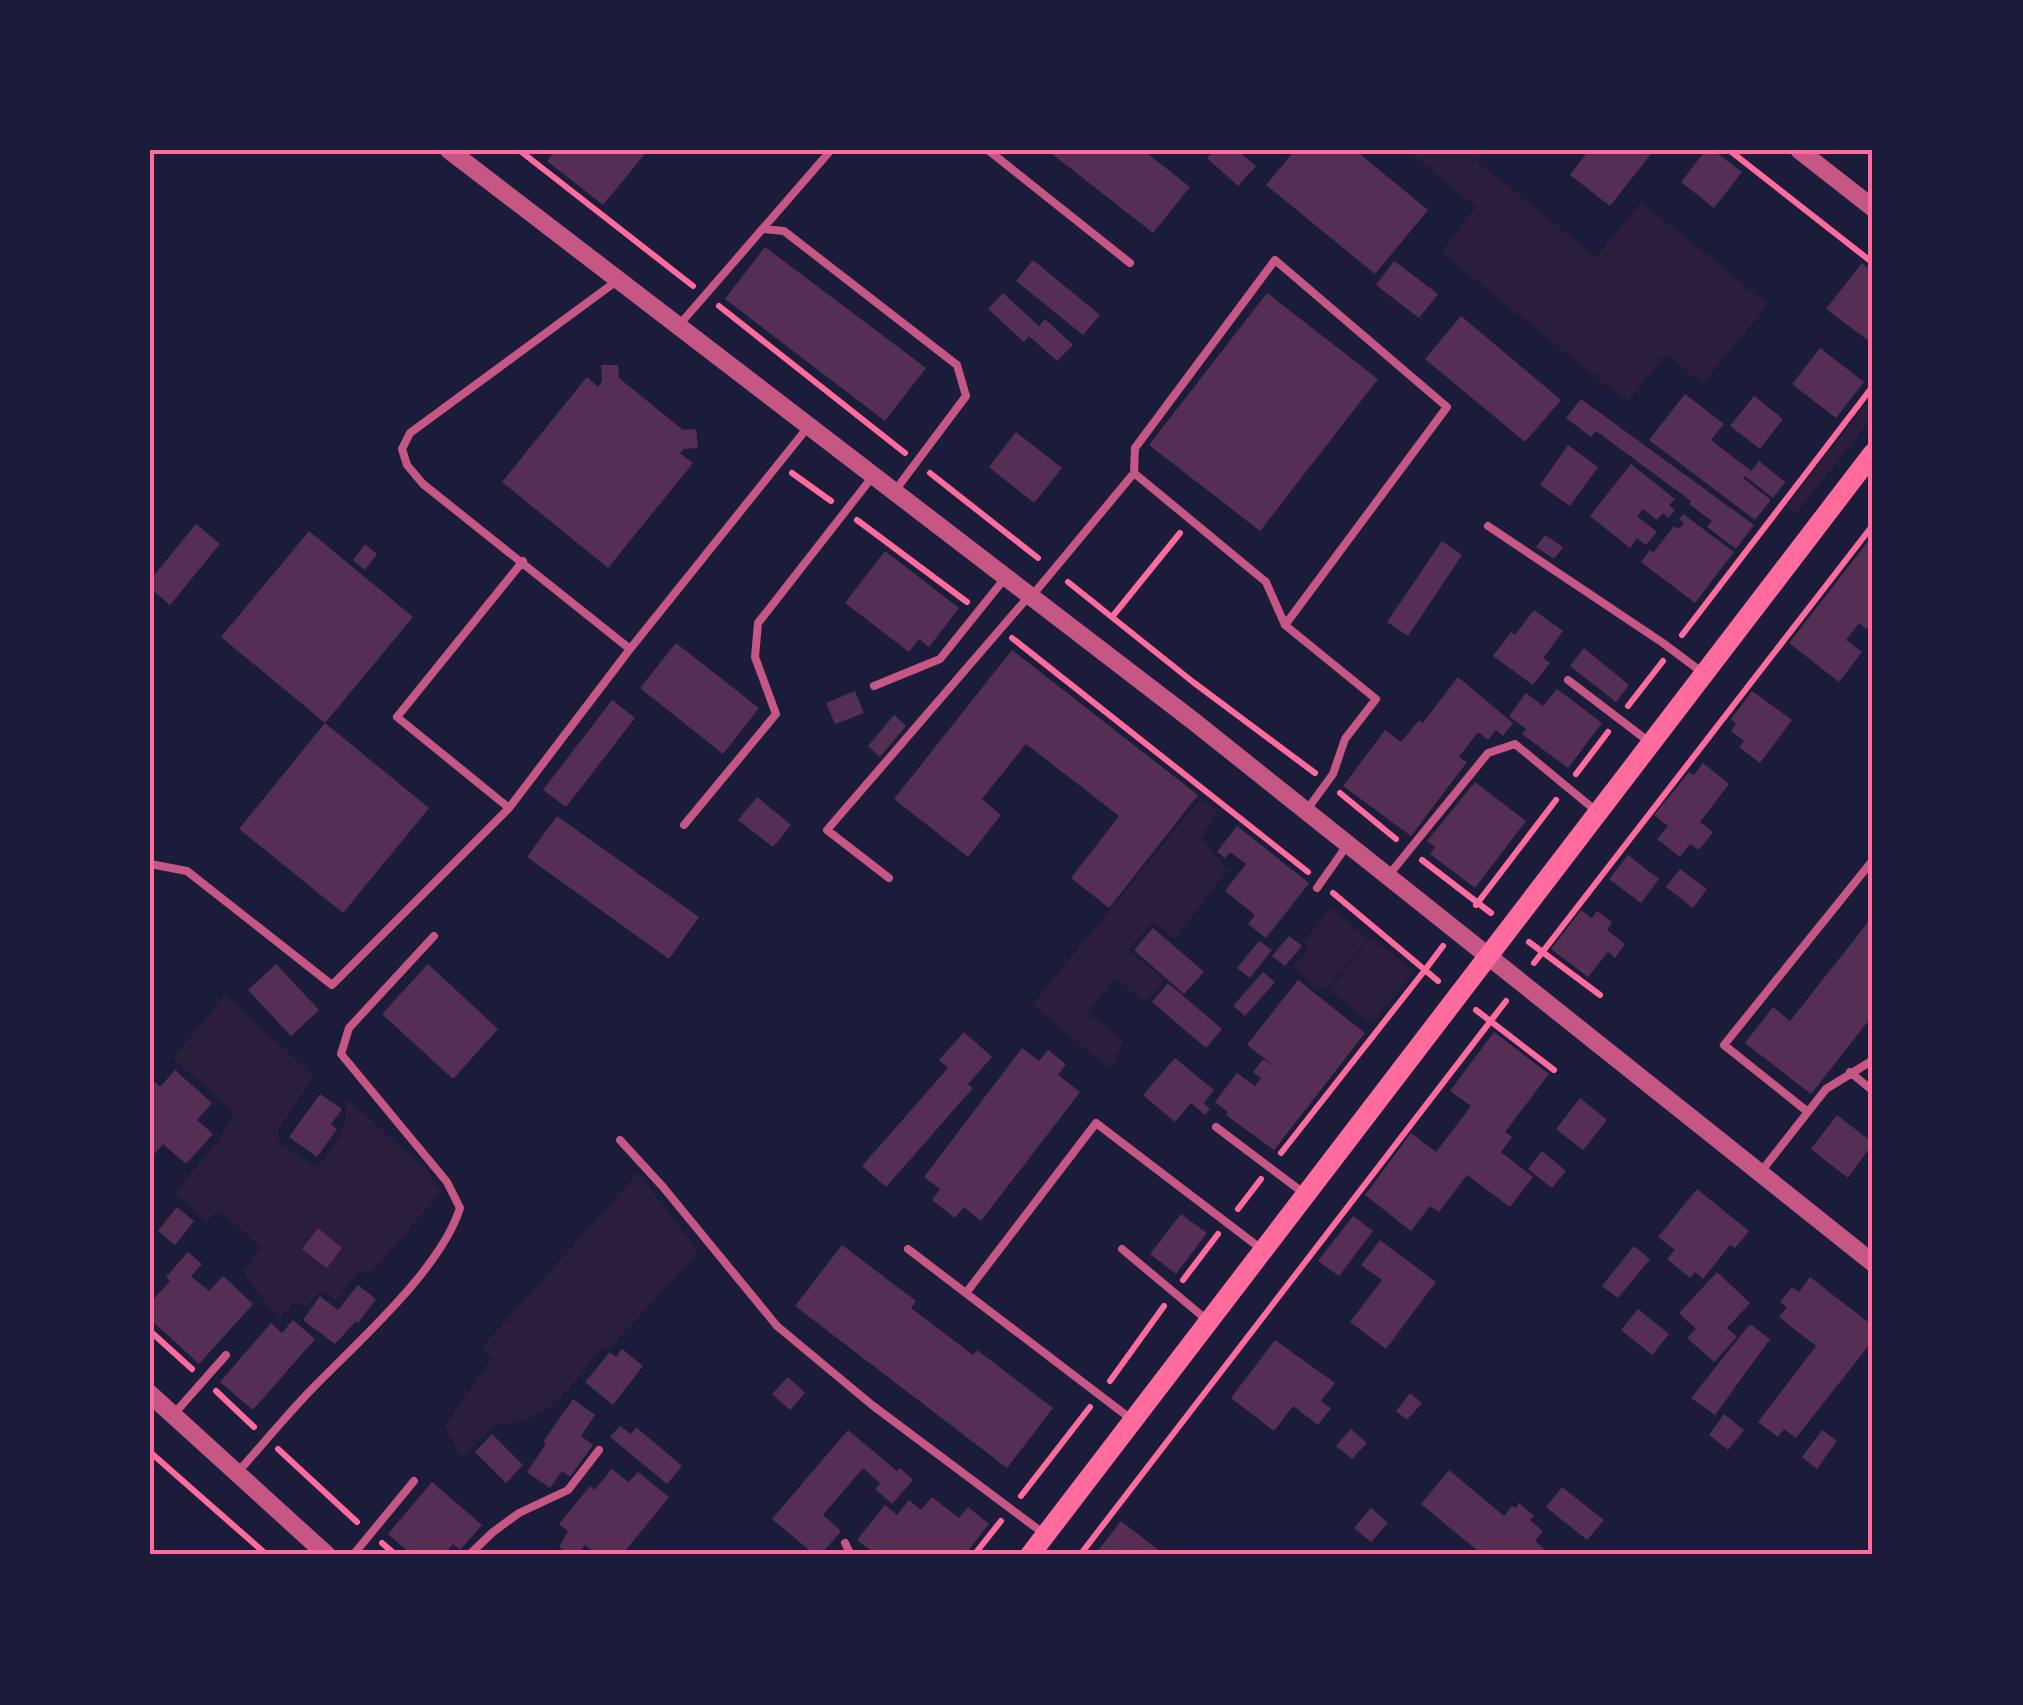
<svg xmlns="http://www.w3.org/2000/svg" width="2023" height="1705" font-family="Arial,sans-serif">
<rect width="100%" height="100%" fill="#1b1b3a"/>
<path fill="#2a1e3b" d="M1406 150H1484L1477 161 1596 257 1641 202 1768 304 1703 384 1666 355 1627 402 1441 252 1476 207Z
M1873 395V416L1796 514 1786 507Z
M1201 798 1217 810 1201 838 1227 869 1176 939 1153 922 1128 949 1165 980 1145 1003 1115 978 1088 1013 1123 1040 1115 1061 1109 1068 1032 1005Z
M1331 908 1368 938 1326 990 1316 988 1293 967 1308 949 1304 941Z
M1371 937 1414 971 1371 1024 1329 990Z
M225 995 314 1076 278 1130 279 1142 317 1168C334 1144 351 1128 345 1097L427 1170 441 1192 370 1274 360 1270 336 1300 321 1290 305 1307 294 1303 280 1317 267 1306 243 1271 261 1247 218 1209 207 1222 174 1193 220 1139 234 1112 173 1058Z
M638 1173 699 1252 610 1348 600 1349C574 1383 544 1429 495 1424L461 1459 445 1426 492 1358 482 1347Z"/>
<path fill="#542f53" d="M556 150H648L603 205 547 161Z
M1047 150H1143L1190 187 1153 233Z
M1214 150H1237L1256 166 1238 186 1207 158Z
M1295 150H1355L1428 210 1375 274 1266 185Z
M1589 150H1654L1610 206 1570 175Z
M1706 150H1713L1742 172 1714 208 1681 182Z
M765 247 926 368 885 421 725 299Z
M1033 260 1100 315 1083 335 1016 281Z
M1394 261 1438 294 1419 318 1376 285Z
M1862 263 1873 272V344L1826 309Z
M1003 293 1039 326 1045 319 1073 345 1057 361 1029 336 1024 342 988 309Z
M1267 293 1378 379 1260 531 1149 445Z
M1461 316 1561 400 1525 442 1425 359Z
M1820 348 1864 382 1836 418 1792 384Z
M601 365H618L619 378 683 430 696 429 698 448 684 449 680 453 693 463 608 568 502 482 587 377 598 387 602 381Z
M1685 394 1724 424 1711 440 1751 471 1759 461 1785 482 1773 498 1745 476 1743 478 1771 500 1755 520 1649 440Z
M1754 396 1783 419 1760 449 1730 426Z
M1581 399 1754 525 1736 549 1707 527 1712 521 1689 504 1691 501 1596 431 1591 437 1566 418Z
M1016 432 1062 468 1034 503 989 467Z
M1568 445 1598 467 1570 506 1540 485Z
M1631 464 1675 499 1669 505 1675 510 1668 518 1663 513 1657 520 1643 509 1637 516 1657 532 1646 545 1637 538 1630 548 1590 516Z
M1683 514 1734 552 1695 603 1641 562 1650 550 1653 553 1674 526 1679 529 1684 523 1679 519Z
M196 524 220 544 170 605 150 588V580Z
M309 531 413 617 325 723 221 637Z
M1545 535 1563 547 1554 559 1536 547Z
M1873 535V621L1866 629 1859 623 1846 640 1862 652 1839 682 1789 643Z
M1442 541 1462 555 1408 636 1387 622Z
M365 544 377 554 365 570 353 560Z
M885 551 959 608 929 647 919 639 909 652 845 603Z
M1534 610 1563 631 1543 658 1550 663 1533 685 1493 656 1511 632 1515 635Z
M676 643 759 708 723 754 640 688Z
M1584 648 1629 685 1616 702 1570 666Z
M1012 650 1198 795 1109 908 1071 878 1119 816 1026 744 982 799 1001 815 968 857 894 799Z
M1458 677 1513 723 1503 736 1496 730 1488 740 1478 732 1459 757 1467 762 1411 836 1343 786 1385 730 1401 742 1419 720 1423 723Z
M1557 689 1602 723 1568 768 1522 734 1526 729 1509 716 1526 693 1543 706Z
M855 691 864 713 835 724 826 703Z
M1752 691 1792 720 1760 763 1739 747 1744 741 1731 731 1736 724 1731 719Z
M612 700 635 718 566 807 543 790Z
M894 715 906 726 880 757 868 746Z
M325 723 429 808 343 913 239 829Z
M1703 763 1729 784 1700 822 1713 832 1699 850 1690 844 1680 857 1657 839 1668 826 1654 815 1689 772 1694 775Z
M1475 782 1526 821 1475 888 1430 854 1435 847 1427 841Z
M757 797 791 825 773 847 738 820Z
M557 816 699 917 669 959 527 857Z
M1237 826 1309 883 1266 938 1248 924 1255 915 1225 891 1246 864 1230 852 1225 858 1217 852Z
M1628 855 1659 879 1641 903 1609 879Z
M1680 869 1707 889 1693 908 1666 887Z
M1581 910 1592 918 1597 911 1612 922 1607 930 1625 944 1615 958 1608 952 1588 977 1551 949Z
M1873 916V1015L1811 1094 1745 1043 1773 1007 1790 1021Z
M1153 928 1204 972 1184 994 1134 950Z
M1289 936 1302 946 1285 966 1272 956Z
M1259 941 1272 950 1250 978 1237 968Z
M276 964 319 1010 291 1036 248 990Z
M428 964 498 1029 453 1079 382 1014Z
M1263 972 1275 982 1245 1016 1233 1006Z
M1298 980 1365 1033 1274 1150 1226 1115 1228 1112 1215 1102 1237 1073 1255 1086 1261 1078 1253 1072 1263 1059 1277 1068 1247 1045Z
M1168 983 1222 1029 1206 1048 1152 1002Z
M964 1032 992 1057 968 1084 973 1088 886 1187 862 1166 948 1068 939 1060Z
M1494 1032 1549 1074 1505 1132 1512 1137 1501 1152 1533 1177 1510 1207 1467 1175 1439 1212 1430 1206 1411 1231 1365 1195 1411 1133 1436 1152 1471 1106 1450 1091Z
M1022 1048 1039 1061 1048 1050 1066 1064 1058 1075 1080 1092 981 1221 964 1207 955 1218 932 1200 940 1189 924 1177Z
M1175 1058 1214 1090 1204 1103 1210 1109 1205 1115 1191 1103 1175 1122 1143 1095Z
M175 1070 212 1103 197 1120 213 1134 186 1164 163 1144 150 1159V1088L155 1082 160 1087Z
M320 1094 342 1109 331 1124 337 1129 317 1157 289 1137Z
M1580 1098 1607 1120 1583 1150 1556 1129Z
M1837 1115 1873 1143 1848 1178 1811 1149Z
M1542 1151 1566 1171 1552 1188 1528 1169Z
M1697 1189 1749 1231 1735 1248 1730 1245 1703 1279 1695 1272 1690 1278 1667 1259 1675 1250 1658 1237Z
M177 1207 194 1221 175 1245 158 1231Z
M1181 1214 1207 1233 1176 1274 1150 1254Z
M1353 1216 1373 1231 1339 1276 1318 1261Z
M318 1228 342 1248 327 1268 302 1249Z
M1380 1240 1436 1282 1386 1349 1350 1322 1382 1280 1361 1265Z
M842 1245 916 1301 911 1308 973 1355 977 1350 1053 1408 1007 1468 795 1306Z
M1634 1246 1650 1259 1618 1298 1602 1286Z
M188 1252 202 1264 191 1276 209 1291 223 1276 253 1304 199 1364 150 1319V1303L170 1281 166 1277Z
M1717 1272 1750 1303 1727 1328 1737 1337 1714 1362 1687 1338 1696 1329 1679 1313Z
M1810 1277 1873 1326V1340L1796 1438 1784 1429 1778 1437 1758 1422 1816 1346 1779 1317 1787 1307 1780 1302 1792 1287 1799 1292Z
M358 1285 376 1299 358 1323 356 1321 335 1344 303 1320 320 1296 338 1310Z
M1638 1309 1669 1334 1652 1355 1621 1330Z
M293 1320 315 1339 253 1410 220 1382 271 1323 282 1333Z
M1750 1324 1770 1339 1715 1415 1691 1398Z
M1275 1340 1335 1383 1321 1401 1331 1408 1318 1425 1293 1406 1274 1431 1231 1398Z
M622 1349 643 1366 613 1405 585 1382 610 1352 616 1357Z
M788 1377 805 1393 790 1410 772 1394Z
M1410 1393 1422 1403 1407 1420 1396 1411Z
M573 1399 595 1415 581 1436 593 1445 570 1477 562 1471 550 1488 527 1472 546 1444 543 1442Z
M1724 1414 1744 1430 1728 1450 1709 1435Z
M620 1426 631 1434 636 1427 682 1466 667 1484 610 1437Z
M1351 1429 1367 1443 1352 1459 1336 1446Z
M848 1430 897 1471 900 1468 913 1480 892 1504 875 1489 880 1483 863 1468 823 1515 841 1531 822 1553 818 1549 814 1554 772 1519Z
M1822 1430 1837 1441 1817 1469 1802 1457Z
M492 1434 523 1465 506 1483 475 1452Z
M612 1469 629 1482 638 1472 669 1497 622 1555H598L585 1545 580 1552 578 1550 570 1555 559 1547 568 1531 559 1524 590 1486 594 1490Z
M1449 1470 1504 1516 1512 1506 1516 1508 1519 1503 1534 1516 1530 1520 1543 1531 1535 1541 1551 1555H1483L1421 1504Z
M432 1482 482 1525 460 1550 453 1544 444 1555H412L388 1534Z
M1562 1487 1604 1520 1587 1540 1546 1507Z
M932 1497 959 1518 968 1507 989 1524 965 1555H876L857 1540 885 1505 897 1515 909 1500 921 1510Z
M1371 1508 1388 1523 1371 1542 1354 1528Z
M1121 1521 1165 1555H1101L1097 1552Z"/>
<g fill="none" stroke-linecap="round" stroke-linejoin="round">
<path stroke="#ff6b9d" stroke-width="6" d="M519 150 693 286
M1729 150 1873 263
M719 306 905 453
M792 473 831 501
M930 473 1038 558
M857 520 967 602
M1068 582 1193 682 1315 773
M1112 617 1180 533
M1682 635 1873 386
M1012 638 1308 872
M1628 706 1663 661
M1576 774 1608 732
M1340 793 1396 839
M1422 860 1491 913
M1476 905 1556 800
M1529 942 1600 995
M1534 963 1873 525
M1438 981 1425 970 1443 946
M1476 1010 1554 1070
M1281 1153 1425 970 1333 893
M1238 1209 1261 1179
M1183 1280 1218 1234
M150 1331 192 1369
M1110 1381 1164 1306
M216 1391 254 1427
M278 1449 357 1522
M150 1452 267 1555
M1021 1496 1090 1407
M382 1543 396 1555
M974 1555 1001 1521
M1080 1555 1506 1001"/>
<path stroke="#c65784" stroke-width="8" d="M988 150 1130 263
M764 229 784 231 957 365 966 396 894 492
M618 280 410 433 402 449 407 465 423 484 630 649
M680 324 831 150
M1134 473 1266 582 1285 625
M1488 526 1663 643 1703 673
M1031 597 1134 473 1135 448 1275 260 1447 407 1285 625 1376 699 1345 739 1333 774 1306 811
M1568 680 1648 741
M874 686 940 659 1005 578
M509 808 630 649 808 427
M684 825 776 714 755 657 758 623 873 476
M150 864 187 871 332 985 509 808 397 717 523 561
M1388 876 1488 753 1515 744 1595 810
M889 878 827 830 1029 596
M1317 888 1348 844
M1850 1072 1873 1091
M1808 1112 1724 1045 1873 860
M1216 1127 1305 1194
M620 1140 663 1187 777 1326 872 1405 1043 1533
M1760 1173 1826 1089 1873 1060
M908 1249 1131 1419
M1122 1249 1207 1320
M966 1293 1096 1123 1260 1248
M173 1415 226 1355
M238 1472C262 1445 285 1417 310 1391 356 1343 440 1271 460 1208L447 1182 341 1054 349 1028 434 936
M845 1543 851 1555
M353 1555 414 1481
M469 1555 493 1532 519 1513 568 1490 599 1450"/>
<path stroke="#c65784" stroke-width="18" d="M449 150 1192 720 1873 1263
M1799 150 1873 208
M150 1394 327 1555"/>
<path stroke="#ff6b9d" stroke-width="20" d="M1030 1555 1873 453"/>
</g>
<rect width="2023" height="1705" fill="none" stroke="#1b1b3a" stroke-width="305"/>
<rect x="152" y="152" width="1718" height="1400" fill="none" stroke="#ff6b9d" stroke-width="4"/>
</svg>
